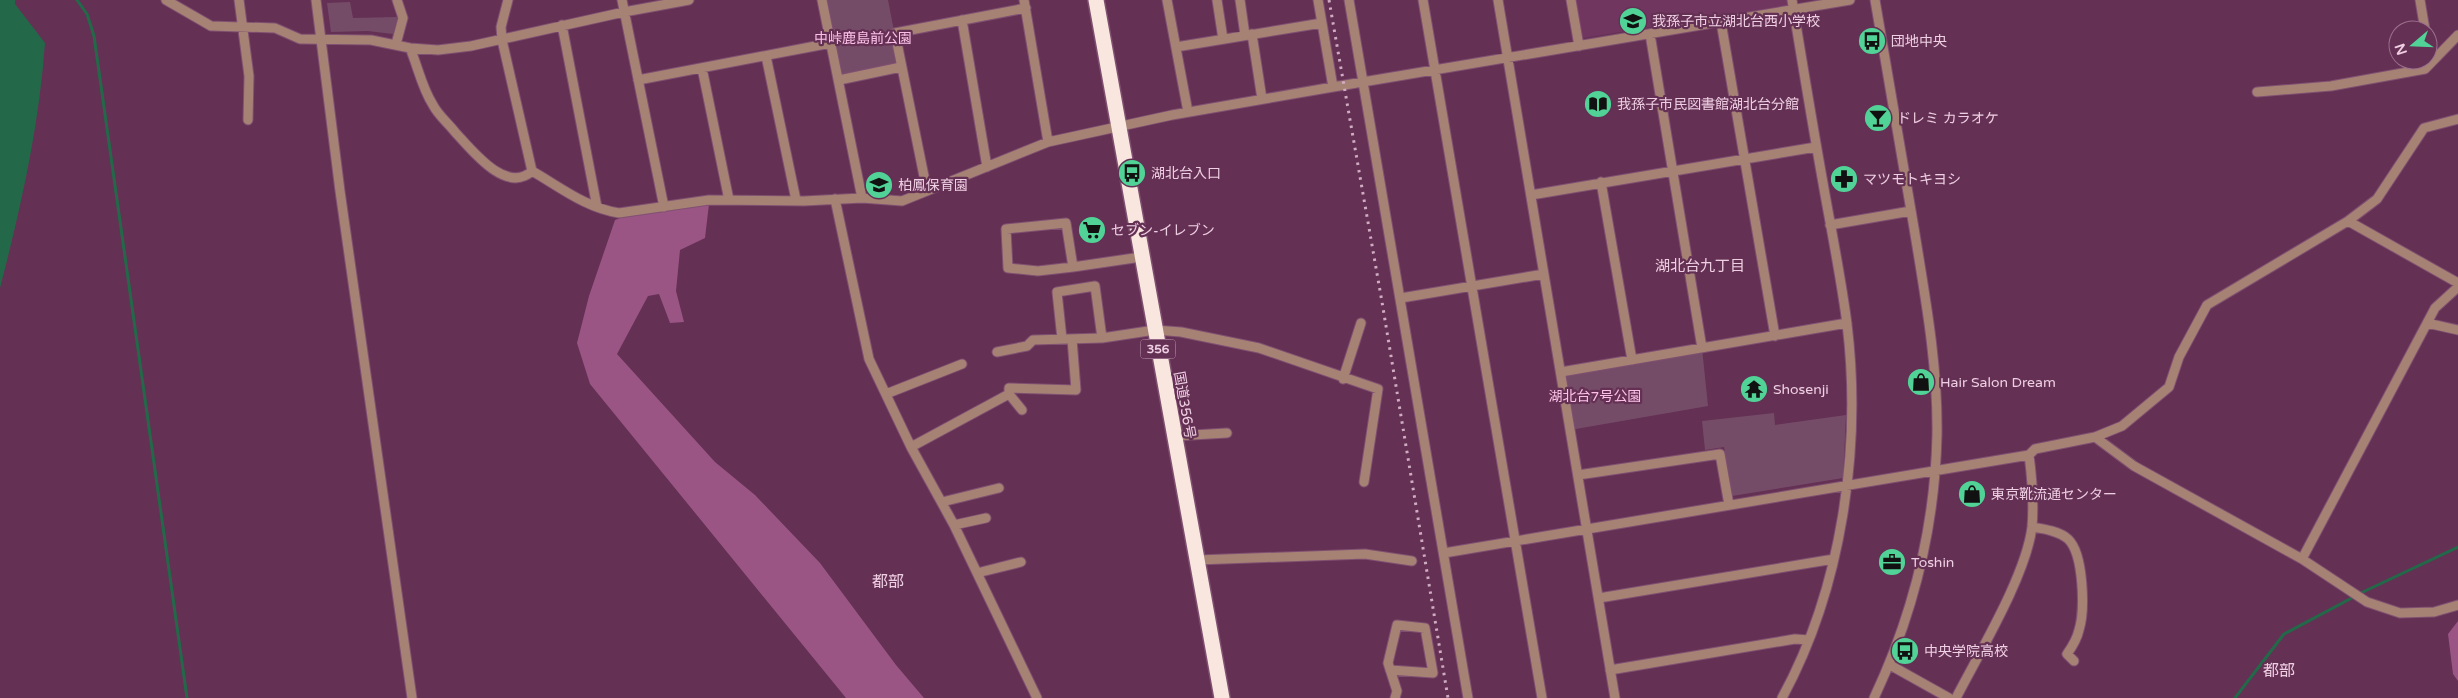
<svg xmlns="http://www.w3.org/2000/svg" width="2458" height="698" font-family="'Varela Round','Noto Sans JP',sans-serif">
<rect width="100%" height="100%" fill="#643054"/>
<path fill="#71365f" d="M1576 0H1788L1789 5 1583 38Z"/>
<path fill="#754c68" d="M822 0H888L901 67 839 80Z
M350 2 353 18 398 17 393 34 368 31 331 32 327 3Z
M1702 348 1708 406 1570 430 1561 372Z
M1774 413 1775 425 1846 415 1843 478 1732 496 1724 447 1705 450 1702 421Z"/>
<path fill="#9a5585" d="M709 204 705 238 680 250 676 291 684 322 670 323 659 294 648 296 617 354 715 462 755 495 820 563 896 665 924 698H846L590 384 577 343 589 296 615 220 634 213Z
M2458 621V681L2453 674 2448 634Z"/>
<path fill="#236949" d="M0 0H15V4L45 43C39 127 21 207 0 288Z"/>
<g fill="none" stroke-linecap="round" stroke-linejoin="round">
<path stroke="#236949" stroke-width="3" d="M77 0 87 14 94 36 187 698
M2235 698 2284 634 2365 591 2458 547"/>
<defs>
<path id="minor" d="M166 0 211 26 275 28 300 39 371 40 410 48 438 50 471 46 624 12 689 0
M239 0 249 76 248 120
M316 0 340 191 412 698
M622 0 664 207
M822 0 862 198
M1024 0 1048 142
M1167 0 1188 112
M1217 0 1223 39
M1240 0 1245 35
M1349 0 1468 698
M1423 0 1542 698
M1498 0 1615 698
M1571 0 1579 46
M2420 0 2425 30
M962 20 987 167
M1721 22 1775 336
M562 25 597 207
M1252 34 1262 99
M1650 34 1702 348
M396 44 403 18 397 0
M1176 47 1322 23
M410 48C418 67 422 88 433 105 438 115 448 123 455 132 471 149 506 195 532 171L502 40 501 27 508 0
M2428 51 2430 63
M766 56 796 200
M702 68 729 200
M638 80 831 43
M839 80 901 67
M1333 87 1850 0
M2257 92 2331 86 2425 69 2458 35
M532 171C560 187 586 208 619 213L709 200 804 201 862 198 902 201 1048 142 1172 115 1333 87 1318 0
M1601 182 1632 360
M927 191 895 33 1026 8
M1531 195 1816 147
M835 199 869 359 911 447 954 525 1037 698
M2348 221 2377 199 2424 128 2458 119
M1830 225 1911 211
M1073 267 1038 271 1008 268 1006 229 1066 223 1073 267 1141 257
M1401 298 1544 274
M2427 323 2458 330
M1062 339 1057 292 1095 286 1102 338
M997 352 1027 346 1033 340 1102 338 1155 330 1181 332 1259 348 1378 389 1364 482
M1561 372 1847 323
M1343 379 1361 323
M886 394 962 364
M1009 394 1022 410
M1175 436 1227 433
M2095 437 2122 426 2169 387 2179 357 2207 305 2348 221 2458 283
M911 447 1009 394V388L1076 390 1072 339
M1578 475 1720 454 1729 505
M942 502 999 488
M954 525 986 518
M2032 527C2044 529 2059 531 2068 539 2084 554 2085 611 2079 630 2077 639 2072 647 2067 654L2074 661
M1444 553 2029 455 2035 449 2095 437 2134 466 2302 559 2367 602 2400 613 2434 612 2458 605
M2302 559 2435 308 2458 287
M1197 560 1365 554 1412 561
M977 573 1021 562
M1599 598 1834 559
M1890 665 1949 698
M1390 670 1433 673 1425 628 1397 625 1388 663 1397 691 1395 698
M1610 670 1795 639 1809 640
M1782 698C1842 588 1862 447 1847 324 1841 277 1831 229 1823 183 1812 122 1802 61 1792 0
M1874 698C1913 615 1935 526 1937 435 1938 365 1925 296 1914 228 1901 152 1888 76 1875 0
M1956 698C1979 653 2026 576 2032 527 2034 504 2032 478 2029 455"/>
<path id="highway" d="M1096 0 1222 698"/>
</defs>
<use href="#minor" stroke="#805071" stroke-width="11"/>
<use href="#highway" stroke="#805071" stroke-width="18"/>
<use href="#minor" stroke="#a68275" stroke-width="9"/>
<use href="#highway" stroke="#f8e6df" stroke-width="15"/>
<path stroke="#d0acc3" stroke-width="3" stroke-dasharray="2.5 5" stroke-linecap="butt" d="M1329 0 1382 302 1448 698"/>
</g>
<defs>
<symbol id="school-disc" viewBox="-11 -11 22 22"><circle r="9.5" fill="#51d397" stroke="#643054"/><path d="M0-5L7-2L0 1L-7-2ZM-4 1L0 2.5L4 1V4Q0 6-4 4Z" fill="#111"/></symbol>
<symbol id="bus-disc" viewBox="-11 -11 22 22"><circle r="9.5" fill="#51d397" stroke="#643054"/><path d="M-5-6H5V4H4V6H2V4H-2V6H-4V4H-5ZM-3.5-4V0h7V-4ZM-3.5 1.2v1.5H-2V1.2ZM2 1.2v1.5H3.5V1.2Z" fill="#111"/></symbol>
<symbol id="library-disc" viewBox="-11 -11 22 22"><circle r="9.5" fill="#51d397" stroke="#643054"/><path d="M-6-4Q-3-5.5-.7-3.5V5Q-3 3-6 4ZM6-4Q3-5.5 .7-3.5V5Q3 3 6 4Z" fill="#111"/></symbol>
<symbol id="bar-disc" viewBox="-11 -11 22 22"><circle r="9.5" fill="#51d397" stroke="#643054"/><path d="M-6-5H6L.8 .8V4.5H3.5V6h-7V4.5H-.8V.8Z" fill="#111"/></symbol>
<symbol id="pharmacy-disc" viewBox="-11 -11 22 22"><circle r="9.5" fill="#51d397" stroke="#643054"/><path d="M-2-6h4v4h4v4h-4v4h-4v-4h-4v-4h4Z" fill="#111"/></symbol>
<symbol id="supermarket-disc" viewBox="-11 -11 22 22"><circle r="9.5" fill="#51d397" stroke="#643054"/><path d="M-6-5.5h2.5l.6 2H6L4.5 2H-2.5L-4.4-4H-6ZM-1.5 3.2a1.3 1.3 0 1 0 .1 0ZM3 3.2a1.3 1.3 0 1 0 .1 0Z" fill="#111"/></symbol>
<symbol id="shop-disc" viewBox="-11 -11 22 22"><circle r="9.5" fill="#51d397" stroke="#643054"/><path d="M-5-2.5h2.3a2.7 3.5 0 0 1 5.4 0H5L5.5 6h-11ZM-1.5-2.5h3a1.5 2.3 0 0 0-3 0Z" fill="#111"/></symbol>
<symbol id="temple-disc" viewBox="-11 -11 22 22"><circle r="9.5" fill="#51d397" stroke="#643054"/><path d="M0-6L5-2H3V0L6.5 2.5H4V6H1.5V3h-3V6H-4V2.5H-6.5L-3 0V-2H-5Z" fill="#111"/></symbol>
<symbol id="office-disc" viewBox="-11 -11 22 22"><circle r="9.5" fill="#51d397" stroke="#643054"/><path d="M-6-3h4V-5.5h4V-3h4V5H-6ZM-1-4.5V-3h2v-1.5ZM-6 0V1H6V0Z" fill="#111"/></symbol>
</defs>
<g fill-rule="evenodd">
<use href="#school-disc" x="1617" y="5" width="32" height="32"/>
<use href="#bus-disc" x="1856" y="25" width="32" height="32"/>
<use href="#library-disc" x="1582" y="88" width="32" height="32"/>
<use href="#bar-disc" x="1862" y="102" width="32" height="32"/>
<use href="#bus-disc" x="1116" y="157" width="32" height="32"/>
<use href="#pharmacy-disc" x="1828" y="163" width="32" height="32"/>
<use href="#school-disc" x="863" y="169" width="32" height="32"/>
<use href="#supermarket-disc" x="1076" y="214" width="32" height="32"/>
<use href="#shop-disc" x="1905" y="366" width="32" height="32"/>
<use href="#temple-disc" x="1738" y="373" width="32" height="32"/>
<use href="#shop-disc" x="1956" y="478" width="32" height="32"/>
<use href="#office-disc" x="1876" y="546" width="32" height="32"/>
<use href="#bus-disc" x="1889" y="635" width="32" height="32"/>
</g>
<g text-anchor="middle" stroke-width="4.5" stroke-linejoin="round" paint-order="stroke">
<rect fill="#643054" stroke="#c59fb8" stroke-width="1" x="1140.5" y="339.5" width="35" height="19" rx="4"/>
<g font-size="12" font-weight="bold" fill="#efcfe3">
<text x="1158" y="353">356</text>
</g>
<g font-size="14" fill="#efcfe3" stroke="#643054" text-anchor="start">
<text x="1652" y="26">我孫子市立湖北台西小学校</text>
<text x="1891" y="46">団地中央</text>
<text x="1617" y="109">我孫子市民図書館湖北台分館</text>
<text x="1897" y="123">ドレミ カラオケ</text>
<text x="1151" y="178">湖北台入口</text>
<text x="1863" y="184">マツモトキヨシ</text>
<text x="898" y="190">柏鳳保育園</text>
<text x="1111" y="235">セブン-イレブン</text>
<text x="1940" y="387">Hair Salon Dream</text>
<text x="1773" y="394">Shosenji</text>
<text x="1991" y="499">東京靴流通センター</text>
<text x="1911" y="567">Toshin</text>
<text x="1924" y="656">中央学院高校</text>
</g>
<g font-size="14" fill="#fcc0e7" stroke="#643054">
<text x="863" y="43">中峠鹿島前公園</text>
<text x="1595" y="401">湖北台7号公園</text>
</g>
<g font-size="14" fill="#efcfe3" stroke="#643054">
<text transform="translate(1185 405) rotate(80)" y="5">国道356号</text>
</g>
<g font-size="15" fill="#efcfe3" stroke="#643054">
<text x="1700" y="271">湖北台九丁目</text>
</g>
<g font-size="16" fill="#efcfe3" stroke="#643054">
<text x="888" y="587">都部</text>
<text x="2279" y="676">都部</text>
</g>
</g>
<g transform="translate(2413 45) rotate(251)"><circle r="24" fill="#643054" stroke="#9c708d"/>
<path d="M0-4L9 19L0 12L-9 19Z" fill="#51d397"/>
<text y="-8" font-size="14" font-weight="bold" text-anchor="middle" fill="#efcfe3">N</text>
</g>
</svg>
